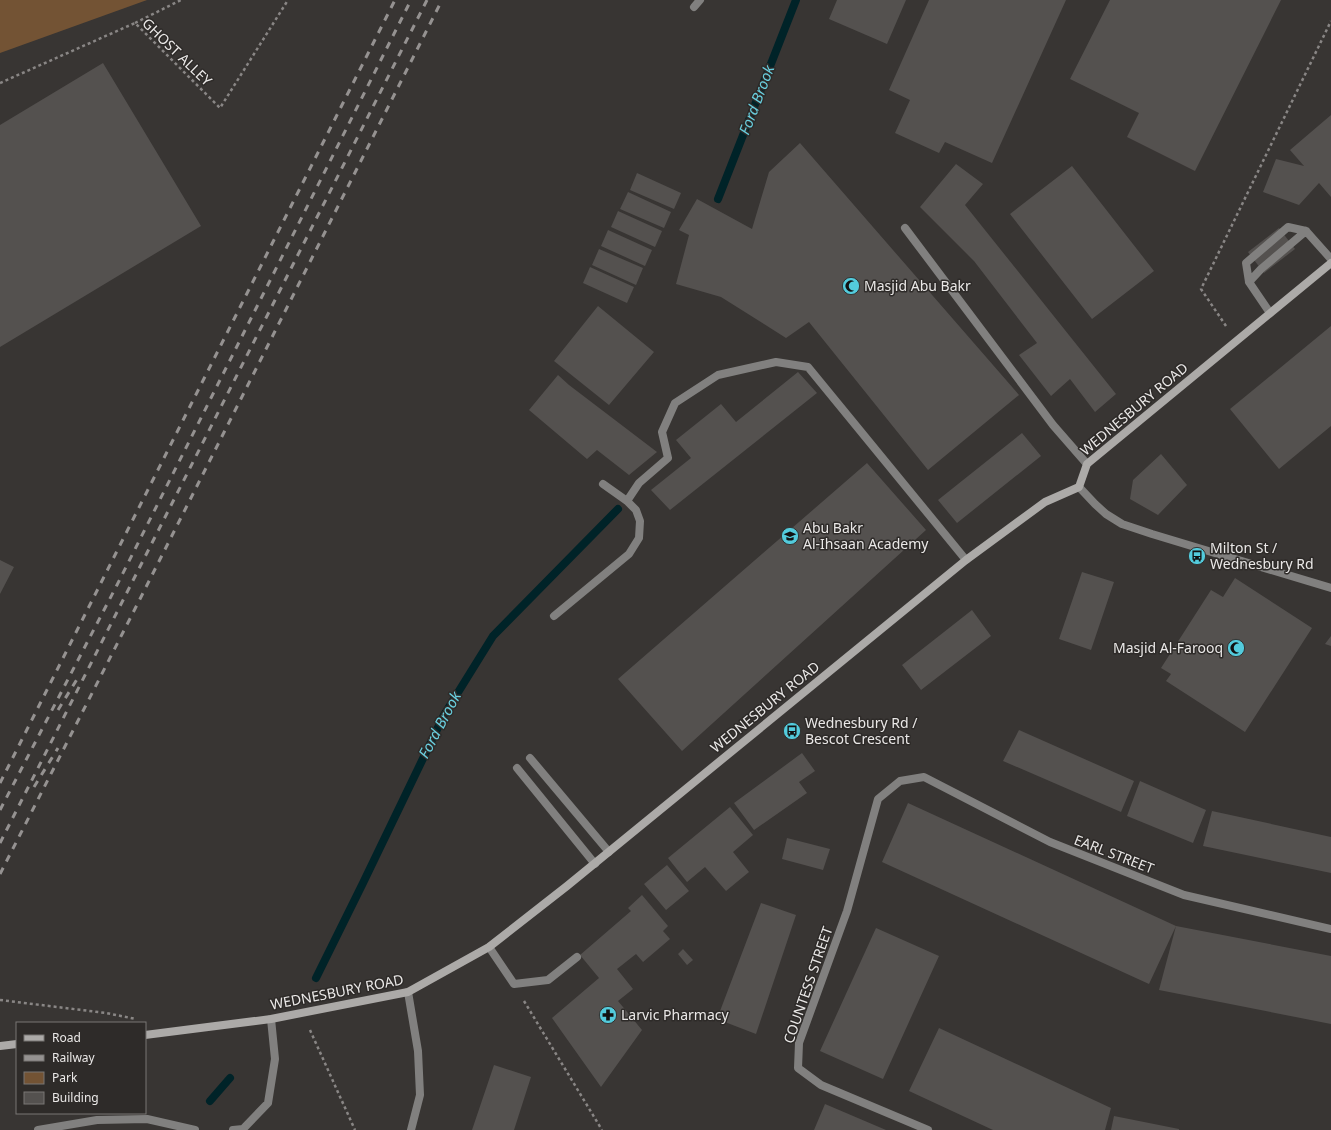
<svg xmlns="http://www.w3.org/2000/svg" width="1331" height="1130" font-family="'Noto Sans',sans-serif">
<rect width="100%" height="100%" fill="#383533"/>
<path fill="#735334" d="M0 0H147L0 53Z"/>
<g fill="none" stroke-linecap="round" stroke-linejoin="round">
<path stroke="#002328" stroke-width="8" d="M718 199 796 0
M316 978 363 883 444 715 493 636 618 509
M210 1101 230 1078"/>
</g>
<path fill="#54514f" d="M837 0H906L887 44 829 19Z
M929 0H1066L992 163 945 142 939 153 895 133 910 100 889 90Z
M1110 0H1281L1195 171 1127 137 1139 113 1070 79Z
M103 63 201 226 0 347V125Z
M1331 115V197L1319 183 1299 205 1263 192 1276 159 1304 166 1290 150Z
M800 143 1019 395 928 470 809 322 786 338 721 297 676 284 689 235 679 230 697 199 752 229 769 172Z
M956 164 983 184 965 205 1116 394 1095 412 1070 379 1051 396 1019 355 1037 343 974 261 920 207Z
M1072 166 1154 271 1092 319 1010 214Z
M637 173 681 193 674 209 630 190Z
M628 192 671 212 664 228 620 209Z
M618 211 662 231 655 247 611 227Z
M1279 228 1295 249 1264 273 1248 252Z
M608 230 652 250 645 266 601 246Z
M599 249 643 268 636 285 592 265Z
M590 267 634 287 627 303 583 283Z
M598 306 654 352 609 405 554 361Z
M1331 326V426L1279 469 1230 409Z
M798 372 817 393 670 510 651 490 691 458 676 440 721 404 736 422Z
M558 375 569 385 657 452 629 475 597 450 587 459 529 410Z
M1022 433 1041 456 957 523 938 500Z
M1161 454 1187 485 1158 515 1130 499 1133 480Z
M867 463 926 530 682 751 618 679Z
M0 560 14 567 0 594Z
M1082 572 1114 582 1091 650 1059 639Z
M1235 578 1312 628 1245 732 1166 681 1171 674 1161 668 1211 590 1223 597Z
M972 610 991 636 921 690 902 665Z
M1331 636V646L1325 644Z
M1019 730 1134 781 1121 812 1003 761Z
M802 753 815 771 799 782 807 793 754 830 734 803Z
M1140 781 1206 810 1193 843 1127 816Z
M908 803 1176 926 1331 956V1024L1159 990 1176 926 1149 984 882 862Z
M730 807 753 835 733 852 749 872 726 891 705 867 687 882 668 858Z
M1212 811 1331 837V873L1203 846Z
M787 838 830 849 823 870 782 859Z
M667 865 689 891 666 910 644 884Z
M642 895 668 926 663 931 670 939 643 962 636 954 617 969 633 989 618 1001 642 1030 601 1087 552 1018 599 978 580 955 631 911 628 908Z
M761 903 796 915 756 1034 717 1019Z
M876 928 939 956 883 1079 820 1051Z
M683 949 693 960 687 965 678 954Z
M939 1028 1111 1108 1105 1130H993L909 1091Z
M494 1065 531 1077 514 1130H472Z
M825 1104 886 1130H814Z
M1114 1116 1179 1129V1130H1111Z"/>
<g fill="none" stroke-linecap="round" stroke-linejoin="round">
<path stroke="#898685" stroke-width="2.5" stroke-dasharray="3 3" stroke-linecap="butt" d="M135 23 181 0
M0 83 135 23 220 108 288 0
M1226 326 1201 289 1331 21
M0 1000 106 1013 136 1019
M524 1001 602 1130
M310 1030 355 1130"/>
<path stroke="#81807f" stroke-width="8" d="M905 228 1053 425 1087 464
M1249 282 1246 263 1288 227 1306 231
M1270 313 1249 282 1261 269 1306 231 1331 259
M627 501 639 483 668 458 662 432 675 403 718 375 776 362 808 367 966 560
M554 616 629 554 639 538 640 521 636 510 627 501 603 484
M530 758 609 852
M517 768 595 864
M489 947 514 984 548 980 577 957
M38 1130 97 1120 147 1119 195 1130
M233 1130 243 1129 268 1103 275 1059 271 1019"/>
<path stroke="#81807f" stroke-width="8" d="M694 7 700 0
M1079 487 1095 504 1106 514 1122 524 1152 534 1331 588
M408 992 418 1051 420 1095 411 1130
M928 1130 821 1085 798 1068 799 1043 847 911 878 799 900 781 924 777 1050 842 1184 895 1331 929"/>
<path stroke="#acaaa8" stroke-width="8" d="M145 1035 271 1019 408 992 489 947 567 886 966 560 1045 502 1079 487 1087 464 1331 263
M0 1046 17 1044"/>
<path stroke="#959291" stroke-width="3" stroke-dasharray="7 7" stroke-linecap="butt" d="M58 710 79 676
M0 783 395 0
M34 787 58 748
M0 810 117 585 411 0
M0 843 427 0
M0 874 141 597 442 0"/>
</g>
<defs>
<symbol id="mosque-disc" viewBox="-11 -11 22 22"><circle r="9.5" fill="#53cbdc" stroke="#2e2b29"/><path d="M3.5-4.9A6 6 0 1 0 3.5 4.9A5 5 0 1 1 3.5-4.9Z" fill="#111"/></symbol>
<symbol id="school-disc" viewBox="-11 -11 22 22"><circle r="9.5" fill="#53cbdc" stroke="#2e2b29"/><path d="M0-5L7-2L0 1L-7-2ZM-4 1L0 2.5L4 1V4Q0 6-4 4Z" fill="#111"/></symbol>
<symbol id="bus-disc" viewBox="-11 -11 22 22"><circle r="9.5" fill="#53cbdc" stroke="#2e2b29"/><path d="M-5-6H5V4H4V6H2V4H-2V6H-4V4H-5ZM-3.5-4V0h7V-4ZM-3.5 1.2v1.5H-2V1.2ZM2 1.2v1.5H3.5V1.2Z" fill="#111"/></symbol>
<symbol id="pharmacy-disc" viewBox="-11 -11 22 22"><circle r="9.5" fill="#53cbdc" stroke="#2e2b29"/><path d="M-2-6h4v4h4v4h-4v4h-4v-4h-4v-4h4Z" fill="#111"/></symbol>
</defs>
<g fill-rule="evenodd">
<use href="#mosque-disc" x="841" y="276" width="20" height="20"/>
<use href="#school-disc" x="780" y="526" width="20" height="20"/>
<use href="#bus-disc" x="1187" y="546" width="20" height="20"/>
<use href="#mosque-disc" x="1226" y="638" width="20" height="20"/>
<use href="#bus-disc" x="782" y="721" width="20" height="20"/>
<use href="#pharmacy-disc" x="598" y="1005" width="20" height="20"/>
</g>
<g text-anchor="middle" stroke-width="3" stroke-linejoin="round" paint-order="stroke">
<g font-size="14" fill="#eae8e7" stroke="#2e2b29">
<text transform="translate(177 52) rotate(44)" y="5">GHOST ALLEY</text>
<text transform="translate(1134 409) rotate(-40)" y="5">WEDNESBURY ROAD</text>
<text transform="translate(765 707) rotate(-39)" y="5">WEDNESBURY ROAD</text>
<text transform="translate(1114 854) rotate(21)" y="5">EARL STREET</text>
<text transform="translate(808 985) rotate(-71)" y="5">COUNTESS STREET</text>
<text transform="translate(337 992) rotate(-11)" y="5">WEDNESBURY ROAD</text>
</g>
<g font-size="14" fill="#eae8e7" stroke="#2e2b29" text-anchor="start">
<text x="864" y="291">Masjid Abu Bakr</text>
<text x="803" y="533">Abu Bakr<tspan x="803" dy="16">Al-Ihsaan Academy</tspan></text>
<text x="1210" y="553">Milton St /<tspan x="1210" dy="16">Wednesbury Rd</tspan></text>
<text x="1223" y="653" text-anchor="end">Masjid Al-Farooq</text>
<text x="805" y="728">Wednesbury Rd /<tspan x="805" dy="16">Bescot Crescent</tspan></text>
<text x="621" y="1020">Larvic Pharmacy</text>
</g>
<g font-size="15" font-style="italic" fill="#69cfdf" stroke="#2e2b29">
<text transform="translate(757 100) rotate(-69)" y="5">Ford Brook</text>
<text transform="translate(440 725) rotate(-62)" y="5">Ford Brook</text>
</g>
</g>
<rect x="16" y="1022" width="130" height="92" fill="#2e2b29" stroke="#797775"/>
<rect x="24" y="1035" width="20" height="6" fill="#acaaa8" stroke="#797775"/>
<text x="52" y="1042" font-size="12" fill="#eae8e7">Road</text>
<rect x="24" y="1055" width="20" height="6" fill="#959291" stroke="#797775"/>
<text x="52" y="1062" font-size="12" fill="#eae8e7">Railway</text>
<rect x="24" y="1072" width="20" height="12" fill="#735334" stroke="#797775"/>
<text x="52" y="1082" font-size="12" fill="#eae8e7">Park</text>
<rect x="24" y="1092" width="20" height="12" fill="#54514f" stroke="#797775"/>
<text x="52" y="1102" font-size="12" fill="#eae8e7">Building</text>
</svg>
